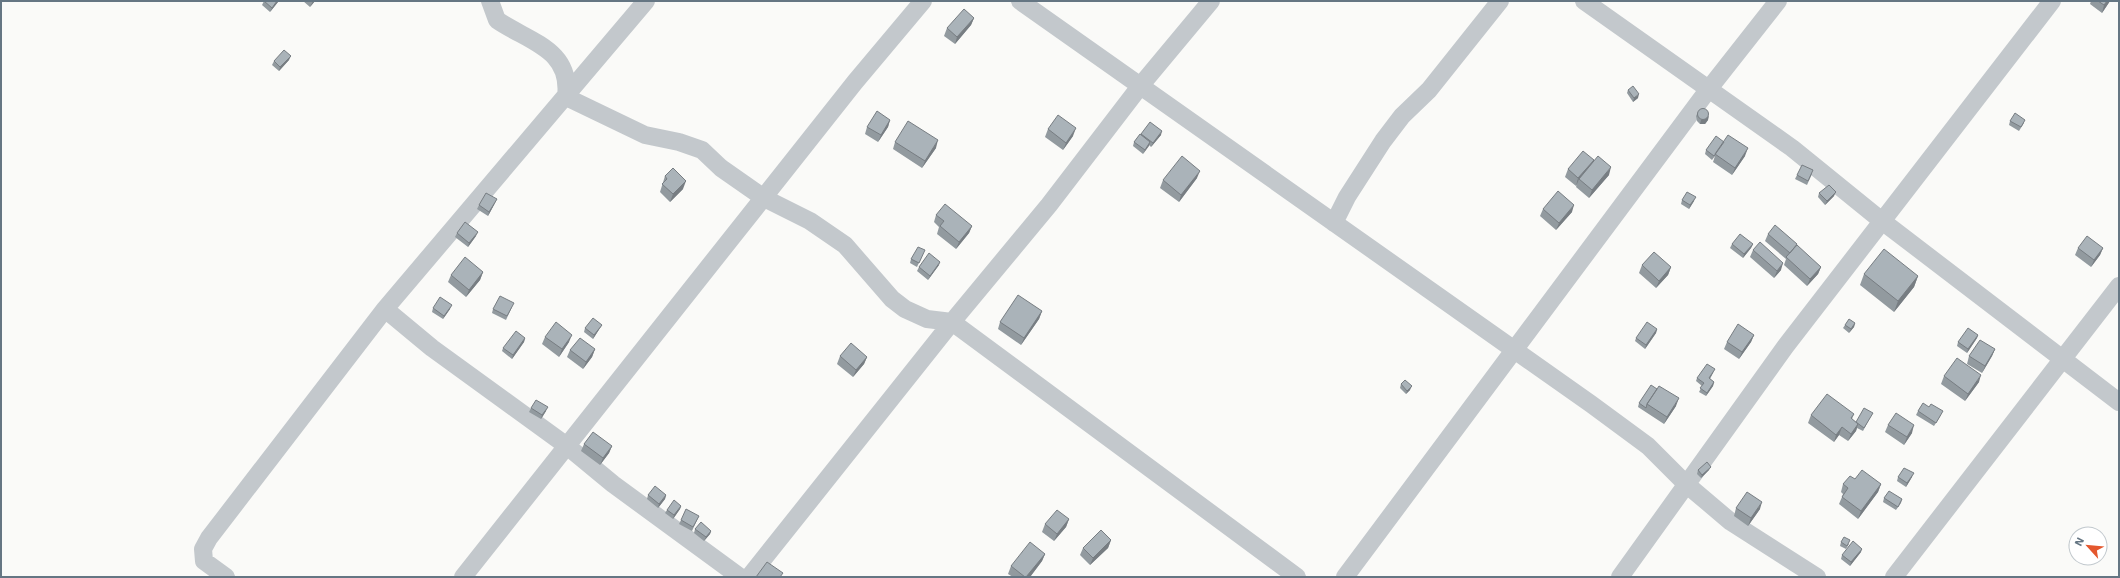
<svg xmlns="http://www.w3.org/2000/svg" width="2120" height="578" font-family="'Work Sans',sans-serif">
<rect width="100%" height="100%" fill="#fafaf8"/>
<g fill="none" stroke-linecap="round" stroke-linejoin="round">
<path stroke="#c3c8cc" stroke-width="18" d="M490 1 497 20C529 42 572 49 566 97L645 135 679 142 702 150 721 168 764 198 810 221 845 245 892 299 905 309 927 319 952 322 1297 577
M1020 1 1591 404 1648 446 1686 484 1731 522 1817 577
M1584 1 1792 148 1882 221 2119 402
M1334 223 1347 197 1383 141 1402 116 1429 90 1500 1
M385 309 432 348 567 446 613 484 740 577
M226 577 204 561 203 549 209 538 385 309 646 1
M463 577 855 82 923 1
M749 577 952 322 1049 205 1141 85 1211 1
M1345 577 1708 90 1778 1
M1620 577 1785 347 2052 1
M1894 577 2119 286"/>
</g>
<path fill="#929a9f" d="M264 1 278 2 270 12 262 5Z
M303 1H315L310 7Z
M2091 1H2110L2102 13 2090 4Z
M974 18 971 25 955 44 944 36 947 28Z
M289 60 279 71 272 65 274 61Z
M1628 90 1638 98 1633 102 1627 93Z
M1698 112 1708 120 1705 124H1700L1697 121 1696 116Z
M890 120 888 127 878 142 865 134 867 127Z
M2010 121 2024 123 2019 131 2009 125Z
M1048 129 1073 136 1063 150 1045 137Z
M1141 134 1161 135 1151 147 1149 145 1143 154 1133 146 1134 142Z
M895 142 936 148 922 168 893 149Z
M1724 142 1745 156 1732 175 1713 162 1715 156 1712 160 1705 154 1706 150Z
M1594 160 1593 162 1609 175 1589 198 1576 187 1577 184 1576 186 1565 177 1568 169Z
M1812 174 1807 185 1795 179 1797 175Z
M665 176 683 189 670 202 660 192Z
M1197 178 1179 202 1160 188 1163 180Z
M1819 193 1834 196 1825 205 1818 197Z
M1682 200 1694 201 1689 209 1681 204Z
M495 203 488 216 477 209 479 205Z
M1543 209 1572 212 1556 230 1540 216Z
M936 215 972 226 969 233 956 249 937 234 939 227 934 222Z
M457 233 476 236 468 247 455 237Z
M1768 234 1796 247 1821 267 1818 274 1807 286 1784 265 1786 259 1765 241Z
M1732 244H1753L1751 248 1743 258 1730 248Z
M2078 248H2103L2100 255 2091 267 2075 255Z
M1753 250 1781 270 1774 278 1750 257Z
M923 254 917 267 910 263 911 259Z
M939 265 928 280 917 271 919 267Z
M1642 265 1671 267 1668 275 1656 288 1639 273Z
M483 272 480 280 466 297 448 282 451 275Z
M1864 274 1918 276 1914 287 1894 312 1860 285Z
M512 307 506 320 492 313 493 309Z
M433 308 450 309 443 319 432 312Z
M1042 311 1039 319 1021 345 998 329 1000 322Z
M1855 323 1854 327 1849 333 1843 328 1845 325Z
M602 325 600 328 593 339 584 332 585 328Z
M1657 329 1656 333 1645 349 1635 341 1636 338Z
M1754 335 1751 342 1739 359 1724 349 1727 342Z
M1978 335 1977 338 1967 353 1957 346 1958 342Z
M545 337 569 342 559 357 542 344Z
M525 338 524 342 512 359 502 351 503 348Z
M595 349 592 357 583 369 567 357 570 350Z
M1995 349 1992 356 1982 373 1967 364 1969 356Z
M840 356 867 357 864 364 853 377 837 364Z
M1713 373 1710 379 1714 382 1713 386 1706 396 1699 392 1702 386 1696 381 1697 378Z
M1944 376 1979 382 1965 401 1941 384Z
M1401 384 1410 390 1406 394 1400 388Z
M1639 403 1676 406 1664 424 1638 407Z
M531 408 546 411 541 419 529 412Z
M1918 411 1941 415 1934 426 1916 415Z
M1873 413 1871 416 1863 431 1857 428 1856 431 1848 441 1839 435 1834 442 1808 423 1811 415 1854 414 1852 419 1856 422Z
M1888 425 1912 433 1904 445 1885 432Z
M584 444 612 446 609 453 600 465 581 451Z
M1698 470H1709L1701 478 1697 474Z
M1898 477H1912L1906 487 1897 481Z
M1855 479 1881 484 1878 492 1858 519 1839 504 1842 497 1843 494 1841 492 1843 484Z
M648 495H666L665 499 658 508 647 499Z
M1884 498 1902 499 1901 503 1896 510 1883 502Z
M681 506 680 509 673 519 665 513 667 510Z
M1736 508 1760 509 1748 526 1734 516Z
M699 516 692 531 679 524 681 520Z
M1069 519 1066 527 1054 541 1042 532 1045 524Z
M695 529 711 531 710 534 704 541 694 533Z
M1111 540 1108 548 1090 565 1080 555 1083 548Z
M1841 542 1849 544 1846 549 1840 546Z
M1861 552 1850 566 1841 559 1842 555Z
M1045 554 1042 561 1030 577H1013L1008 574 1011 566Z"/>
<path fill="#777d82" d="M277 1H279L278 2 270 12 272 8Z
M313 1H315L310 7Z
M2107 1H2110L2102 13 2104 5Z
M974 18 971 25 955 44 957 37Z
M291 56 289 60 279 71 280 67Z
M1639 94 1638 98 1633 102 1634 98Z
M1709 116 1708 120 1705 124H1700L1701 120Z
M890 120 888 127 878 142 881 135Z
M1076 128 1073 136 1063 150 1066 143Z
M1162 131 1161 135 1151 147 1153 143Z
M938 140 936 148 922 168 925 161Z
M1150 142 1149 146 1143 154 1145 150Z
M1748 148 1745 156 1732 175 1735 168Z
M1594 160 1591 168 1579 179 1577 184 1576 186 1578 178Z
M1611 167 1609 175 1589 198 1592 190Z
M1200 171 1197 178 1179 202 1181 195Z
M686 181 683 189 670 202 673 194Z
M1836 192 1834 196 1825 205 1827 201Z
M1696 197 1694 201 1689 209 1690 205Z
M497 199 495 203 488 216 489 212Z
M1574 205 1572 212 1556 230 1559 223Z
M972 226 969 233 956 249 959 242Z
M478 232 476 236 468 247 469 243Z
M1753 244 1751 248 1743 258 1744 254Z
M2103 248 2100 255 2091 267 2094 260Z
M940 262 939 265 928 280 930 276Z
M1783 263 1781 270 1774 278 1777 271Z
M1671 267 1668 275 1656 288 1659 281Z
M1821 267 1818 274 1807 286 1810 279Z
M483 272 480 280 466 297 469 290Z
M1918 276 1914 287 1894 312 1898 301Z
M452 305 450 309 443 319 444 316Z
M1042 311 1039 319 1021 345 1024 338Z
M1855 323 1854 327 1849 333 1851 329Z
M602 325 600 328 593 339 594 335Z
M1657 329 1656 333 1645 349 1646 345Z
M572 335 569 342 559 357 562 349Z
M1754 335 1751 342 1739 359 1742 352Z
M1978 335 1977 338 1967 353 1968 349Z
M525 338 524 342 512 359 513 355Z
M595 349 592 357 583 369 586 362Z
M1995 349 1992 356 1982 373 1985 366Z
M867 357 864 364 853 377 856 370Z
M1715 369 1713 373 1707 382 1709 378Z
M1981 375 1979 382 1965 401 1968 394Z
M1714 382 1713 386 1706 396 1707 393Z
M1412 386 1410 390 1406 394 1407 391Z
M1679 398 1676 406 1664 424 1667 417Z
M548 407 546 411 541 419 542 415Z
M1858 424 1856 431 1848 441 1851 434Z
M1914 425 1912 433 1904 445 1907 437Z
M1842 427 1839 435 1834 442 1836 435Z
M612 446 609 453 600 465 603 458Z
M1711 467 1709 470 1701 478 1702 475Z
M1914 473 1912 477 1906 487 1907 483Z
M1881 484 1878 492 1858 519 1861 511Z
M666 495 665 499 658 508 659 504Z
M1762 502 1760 509 1748 526 1751 518Z
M681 506 680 509 673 519 674 515Z
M1069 519 1066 527 1054 541 1057 534Z
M711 531 710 534 704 541 706 537Z
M1111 540 1108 548 1090 565 1093 558Z
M1862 549 1861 552 1850 566 1851 562Z
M1045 554 1042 561 1030 577H1026Z"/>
<path fill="#aab3b9" stroke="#777d82" d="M264 1H277L272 8Z
M2098 1H2107L2104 5Z
M964 9 974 18 957 37 947 28Z
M284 50 291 56 280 67 274 61Z
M1633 86 1639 94 1634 98 1628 90Z
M1697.5 114a5.5 5.5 0 1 1 11 0a5.5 5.5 0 1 1-11 0Z
M877 111 890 120 881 135 867 127Z
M2015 113 2025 120 2021 127 2010 121Z
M1058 115 1076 128 1066 143 1048 129Z
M908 121 938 140 925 161 895 142Z
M1150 122 1162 131 1153 143 1141 134Z
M1140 134 1150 142 1145 150 1134 142Z
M1728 135 1748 148 1735 168 1715 154Z
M1716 136 1724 142 1714 156 1706 150Z
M1583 151 1594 160 1578 178 1568 169Z
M1182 156 1200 171 1181 195 1163 180Z
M1598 156 1611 167 1592 190 1579 179Z
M1802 165 1813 170 1808 181 1797 175Z
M673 168 686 181 673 194 662 184 667 179 665 176Z
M1829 185 1836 192 1827 201 1819 193Z
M1558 191 1574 205 1559 223 1543 209Z
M1687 192 1696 197 1690 205 1682 200Z
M486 193 497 199 489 212 479 205Z
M945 204 972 226 959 242 940 226 944 221 936 215Z
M465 222 478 232 469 243 457 233Z
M1775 225 1797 244 1790 253 1768 234Z
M1740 234 1753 244 1744 254 1732 244Z
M2087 236 2103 248 2094 260 2078 248Z
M1760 242 1783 263 1777 271 1753 250Z
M1797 245 1821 267 1810 279 1786 257Z
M918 247 925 250 919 263 911 259Z
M1884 249 1918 276 1898 301 1864 274Z
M1654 252 1671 267 1659 281 1642 265Z
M929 253 940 262 930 276 919 267Z
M465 257 483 272 469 290 451 275Z
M1018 295 1042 311 1024 338 1000 322Z
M500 296 514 303 507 316 493 309Z
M440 297 452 305 444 316 433 308Z
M593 318 602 325 594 335 585 328Z
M1849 319 1855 323 1851 329 1845 325Z
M556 322 572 335 562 349 545 337Z
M1647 322 1657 329 1646 345 1636 338Z
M1738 324 1754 335 1742 352 1727 342Z
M1968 328 1978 335 1968 349 1958 342Z
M516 331 525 338 513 355 503 348Z
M580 338 595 349 586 362 570 350Z
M1980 340 1995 349 1985 366 1969 356Z
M851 343 867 357 856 370 840 356Z
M1957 358 1981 375 1968 394 1944 376Z
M1707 364 1715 369 1709 378 1714 382 1707 393 1700 388 1704 383 1697 378Z
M1405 380 1412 386 1407 391 1401 384Z
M1651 385 1657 389 1647 404 1646 408 1639 403Z
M1659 386 1679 398 1667 417 1647 404Z
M1827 394 1854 414 1851 418 1858 424 1851 434 1842 427 1836 435 1811 415Z
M536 400 548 407 542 415 531 408Z
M1923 403 1929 407 1931 404 1943 411 1936 423 1918 411Z
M1864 408 1873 413 1864 428 1856 422Z
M1896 413 1914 425 1907 437 1888 425Z
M593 432 612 446 603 458 584 444Z
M1707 462 1711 467 1702 475 1698 470Z
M1904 468 1914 473 1907 483 1898 477Z
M1862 470 1881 484 1861 511 1842 497 1848 488 1843 484 1850 476 1855 479Z
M655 486 666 495 659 504 648 495Z
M1889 491 1902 499 1898 507 1884 498Z
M1747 492 1762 502 1751 518 1736 508Z
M674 500 681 506 674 515 667 510Z
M686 509 699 516 693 527 681 520Z
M1057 510 1069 519 1057 534 1045 524Z
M701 522 711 531 706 537 695 529Z
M1101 530 1111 540 1093 558 1083 548Z
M1844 537 1850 540 1847 546 1841 542Z
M1853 541 1862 549 1851 562 1842 555Z
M1030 542 1045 554 1026 577H1025L1011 566Z
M767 562 783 573 780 577H756Z"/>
<rect width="2120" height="578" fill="none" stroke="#657683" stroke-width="4"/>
<g transform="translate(2088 546) rotate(297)"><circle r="19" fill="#ffffff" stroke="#c1c8cd"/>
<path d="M0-3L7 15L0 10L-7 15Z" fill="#e4572e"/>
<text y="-6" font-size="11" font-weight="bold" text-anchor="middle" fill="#657683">N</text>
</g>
</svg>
